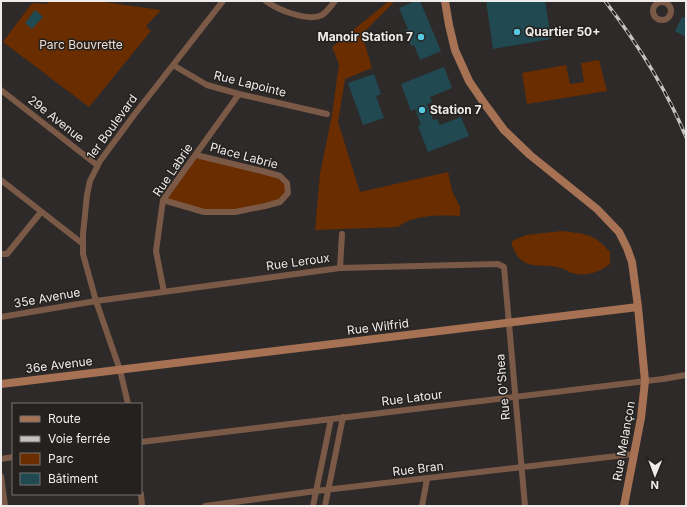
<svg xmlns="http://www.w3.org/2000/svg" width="687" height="507" font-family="Inter,sans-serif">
<rect width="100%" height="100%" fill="#2e2a29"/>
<path fill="#6a2d00" d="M48 1H96L161 10 146 26 151 31 89 107 3 42 32 3 48 4Z
M389 1H395L362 34 372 68 345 79 338 122 360 192 448 172 452 191 460 207V216C442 215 413 214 398 227L315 230 320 174 332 115 339 64 332 47Z
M599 60 607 91 527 104 522 73 566 65 570 84 584 82 581 63Z
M196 155 262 171 287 183 288 193 280 202 265 206 204 212 163 200Z
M562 231C586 234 593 233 610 252V264C599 272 586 277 572 273 568 272 565 269 561 268 545 263 524 271 515 252 513 248 511 245 512 241L526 235Z"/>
<path fill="#214951" d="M415 1H420L441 51 420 60 414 45 411 46 405 30 408 29 399 8Z
M486 1H545L551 39 493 49Z
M35 10 43 17 32 29 25 23Z
M682 17 686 18V37L675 31Z
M444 67 452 88 430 97 432 102 427 104 433 120 437 119 440 125 461 117 469 136 428 152 418 126 421 125 415 109 411 111 401 84Z
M374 74 381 94 376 96 384 118 363 125 348 83Z"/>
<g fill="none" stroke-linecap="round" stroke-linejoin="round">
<path stroke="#7b5947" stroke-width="6" d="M266 1C278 10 308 22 322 15 327 12 331 6 335 1
M653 11a9 9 0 1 1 18 0a9 9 0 1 1-18 0Z
M173 65 207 85 239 94 327 114
M1 90 97 165
M1 180 83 244
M163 200 204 212H235L265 206 280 202 288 193 287 183 280 176 262 171 196 155
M1 254H7L41 212
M340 268 342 234
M164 292 156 251 163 200 239 94
M1 317 96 301 340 268 498 264 504 267 525 506
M128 404 120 370 96 301 83 254V234L87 195 90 181 100 161 134 115 223 1
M141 442 663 379 686 375
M1 459 13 457
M1 476 5 506
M141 494 142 506
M205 506 316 491 634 454
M313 506 331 419
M325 506 343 417
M422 506 427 479"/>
<path stroke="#a77254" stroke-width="8" d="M445 1 449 25 455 50 469 81 484 103 504 130 530 155 597 209 619 232 627 248 632 262 638 307 645 381 641 418 624 506
M1 384 638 307"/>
<defs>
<path id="rail" d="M605 1C637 43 666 88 686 137"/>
</defs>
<use href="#rail" stroke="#c5c3c1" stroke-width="3.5"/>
<use href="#rail" stroke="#24211f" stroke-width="2" stroke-dasharray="6" stroke-linecap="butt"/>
</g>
<g fill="#56c9e1" stroke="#24211f" stroke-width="1.5">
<circle cx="517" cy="32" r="4"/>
<circle cx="421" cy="37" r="4"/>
<circle cx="422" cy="110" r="4"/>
</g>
<g text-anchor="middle" stroke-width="3" stroke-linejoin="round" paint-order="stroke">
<g font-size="12" font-weight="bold" fill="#eeecea" stroke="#24211f" text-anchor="start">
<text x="525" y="36">Quartier 50+</text>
<text x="413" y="41" text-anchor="end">Manoir Station 7</text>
<text x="430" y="114">Station 7</text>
</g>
<g font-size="12" fill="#f4ddd1" stroke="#24211f">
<text x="81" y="49">Parc Bouvrette</text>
</g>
<g font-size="12" fill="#eeecea" stroke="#24211f">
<text transform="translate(250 84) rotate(14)" y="4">Rue Lapointe</text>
<text transform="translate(56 119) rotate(38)" y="4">29e Avenue</text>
<text transform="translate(112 127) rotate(-54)" y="4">1er Boulevard</text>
<text transform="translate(244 156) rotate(15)" y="4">Place Labrie</text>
<text transform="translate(173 170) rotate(-56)" y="4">Rue Labrie</text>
<text transform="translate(298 262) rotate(-8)" y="4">Rue Leroux</text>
<text transform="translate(47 298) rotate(-10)" y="4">35e Avenue</text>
<text transform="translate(378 327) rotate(-7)" y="4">Rue Wilfrid</text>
<text transform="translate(59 365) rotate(-7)" y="4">36e Avenue</text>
<text transform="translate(503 387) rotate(-95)" y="4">Rue O'Shea</text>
<text transform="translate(412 398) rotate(-7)" y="4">Rue Latour</text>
<text transform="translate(624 441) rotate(-80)" y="4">Rue Melançon</text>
<text transform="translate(418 469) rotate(-7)" y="4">Rue Bran</text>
</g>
</g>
<rect width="687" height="507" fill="none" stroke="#eeecea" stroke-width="4"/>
<rect x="12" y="403" width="130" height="92" fill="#24211f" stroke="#757270"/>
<rect x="20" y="416" width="20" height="6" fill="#a77254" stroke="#757270"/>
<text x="48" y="423" font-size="12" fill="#eeecea">Route</text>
<rect x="20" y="436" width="20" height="6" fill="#c5c3c1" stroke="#757270"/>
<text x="48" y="443" font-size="12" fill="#eeecea">Voie ferrée</text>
<rect x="20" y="453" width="20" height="12" fill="#6a2d00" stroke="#757270"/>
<text x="48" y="463" font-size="12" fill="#eeecea">Parc</text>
<rect x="20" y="473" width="20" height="12" fill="#214951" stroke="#757270"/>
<text x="48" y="483" font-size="12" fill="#eeecea">Bâtiment</text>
<g transform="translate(655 475) rotate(181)" stroke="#24211f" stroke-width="3" paint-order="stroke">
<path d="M0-3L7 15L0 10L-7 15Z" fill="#eeecea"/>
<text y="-6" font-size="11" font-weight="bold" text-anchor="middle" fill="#eeecea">N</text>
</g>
</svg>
